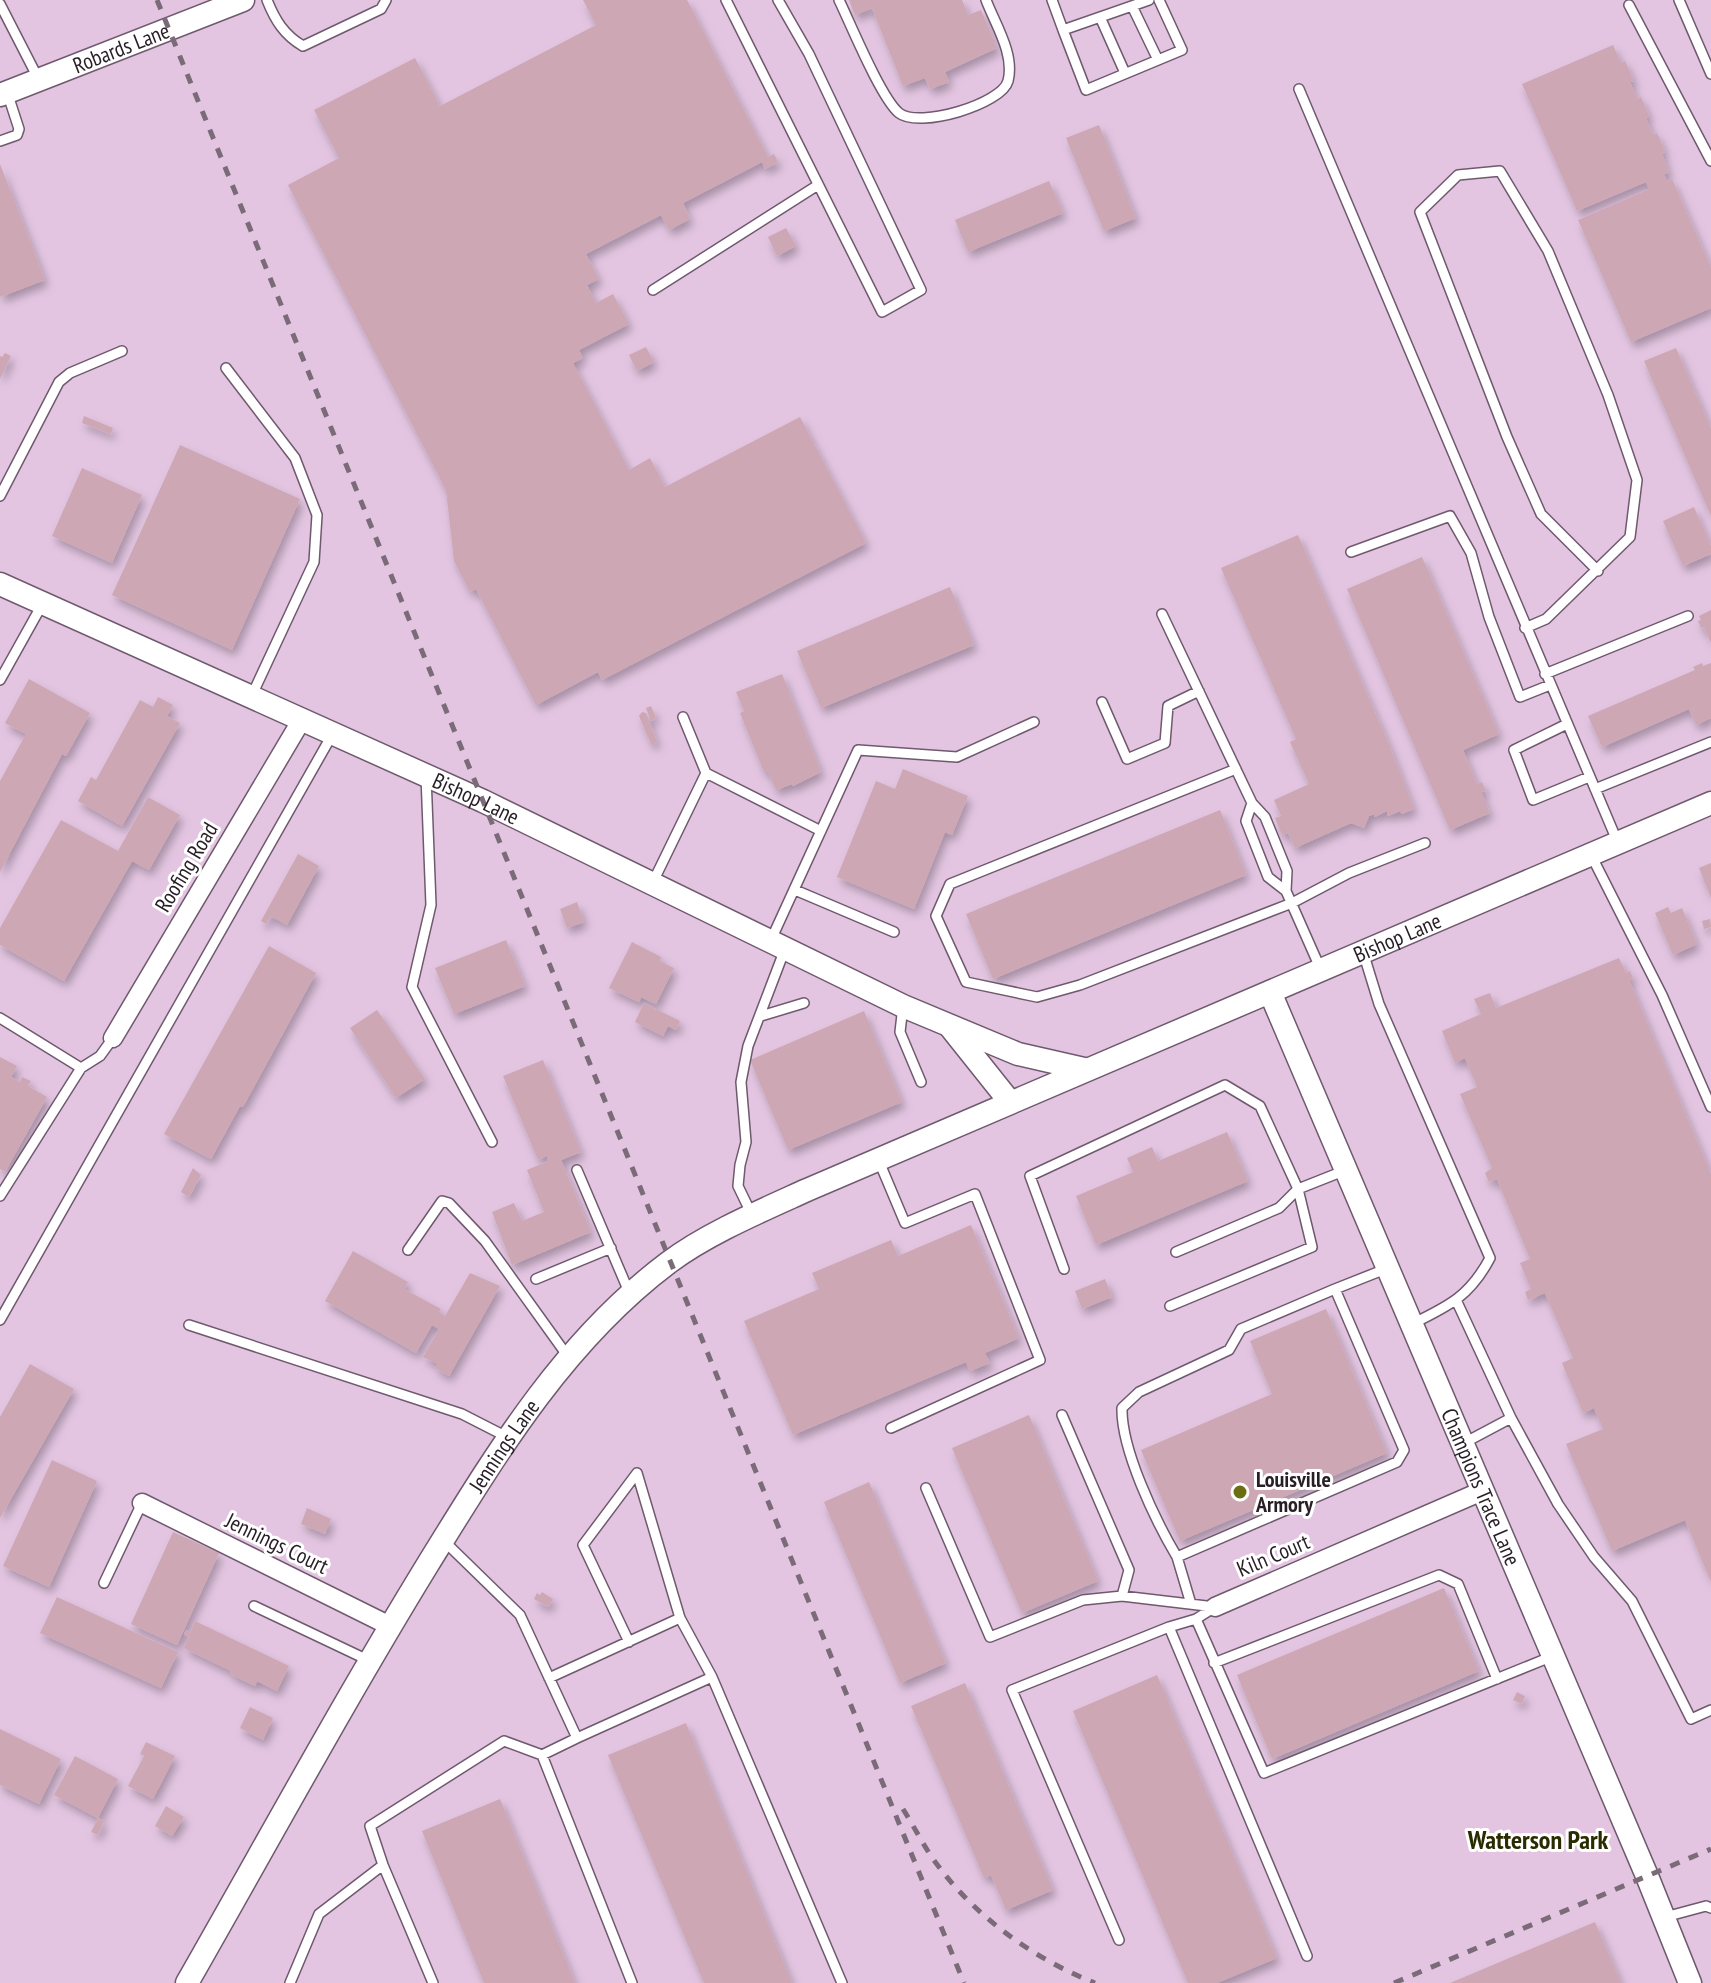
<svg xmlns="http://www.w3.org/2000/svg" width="1711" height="1983" font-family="'PT Sans Narrow',sans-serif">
<defs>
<filter id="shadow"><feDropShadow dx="3.5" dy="6" stdDeviation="4" flood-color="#0004"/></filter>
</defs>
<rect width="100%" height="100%" fill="#eed5ec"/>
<path fill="#e3c5e1" d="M0 0H1711V1983H0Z"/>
<path fill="#cda7b3" filter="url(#shadow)" d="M583 0H687L768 157 774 154 778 162 765 169 762 162 683 203 690 219 669 230 661 215 586 254 599 279 587 285 596 303 613 294 629 324 579 350 583 358 573 363 629 470 650 458 665 487 800 417 866 543 602 680 598 672 536 705 476 589 470 592 454 561 446 490 288 185 339 158 314 110 415 58 440 106 596 25Z
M849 0H962L968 15 981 10 997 48 945 72 949 82 930 89 925 78 903 86 872 8 855 15Z
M1613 45 1621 63 1625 61 1634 81 1630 82 1637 99 1641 97 1649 116 1646 118 1653 135 1657 133 1665 152 1662 154 1669 172 1664 174 1667 181 1672 179 1711 268V308L1631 342 1578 220 1649 189 1646 182 1577 211 1522 84Z
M1099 125 1136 218 1104 231 1066 138Z
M0 164 45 280 0 297Z
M1049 181 1063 213 968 252 955 220Z
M786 228 796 246 777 256 768 237Z
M646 347 654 362 637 371 629 355Z
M1676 348 1711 429V516L1644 361Z
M5 353 11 356 0 379V356L2 357Z
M84 416 113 428 111 434 82 423Z
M180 445 300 499 232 650 112 595Z
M82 468 142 495 112 563 52 536Z
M1694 507 1711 546V554L1683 566 1663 521Z
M1298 535 1390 747 1414 809 1402 814 1400 811 1388 816 1387 811 1375 817 1374 814 1369 816 1364 828 1351 823 1295 848 1288 833 1282 835 1275 818 1281 816 1274 800 1309 784 1290 742 1296 739 1221 568Z
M1422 557 1499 734 1463 750 1477 784 1482 782 1486 791 1481 792 1490 813 1450 830 1347 589Z
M950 587 974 645 821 708 797 651Z
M1711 610V643L1704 627 1701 628 1698 621 1701 620 1699 616Z
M1702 663 1703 666 1711 663V718L1696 725 1689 709 1602 747 1588 716 1695 670 1693 667Z
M782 674 821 772 793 786 792 784 776 790 768 771 764 772 740 713 744 711 736 692Z
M29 679 90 713 66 756 62 754 0 872V781L26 734 5 723Z
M158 697 173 705 167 716 180 723 122 826 78 801 91 777 96 780 140 700 153 707Z
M651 706 656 718 651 721 646 708Z
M642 712 646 713 657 741 655 744H651L639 716Z
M903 769 968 796 952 835 945 832 914 909 837 877 876 781 895 789Z
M148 797 180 815 149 870 132 861 64 981 0 945V928L61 820 118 851Z
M1220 810 1246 875 993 979 966 914Z
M298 854 319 866 287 925 271 916 266 924 261 921Z
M1711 863V898L1699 868Z
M577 902 584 922 567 928 560 909Z
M1668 907 1671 913 1682 908 1697 944 1673 955 1655 913Z
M1710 919 1711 927 1704 929 1702 921Z
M506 940 525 986 454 1014 435 968Z
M632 942 661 957 660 961 674 968 656 1004 641 997 639 1002 609 988Z
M269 946 316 973 243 1107 240 1106 211 1159 164 1134Z
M1619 958 1626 973 1630 971 1633 978 1629 980 1711 1174V1582L1685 1520 1612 1551 1566 1444 1603 1429 1594 1408 1583 1413 1562 1363 1573 1358 1545 1293 1528 1300 1525 1292 1531 1289 1520 1263 1530 1259 1497 1179 1489 1182 1485 1173 1492 1168 1460 1094 1477 1087 1465 1058 1455 1063 1442 1031 1481 1014 1474 999 1490 993 1496 1008Z
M644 1003 680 1021 676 1030 668 1026 663 1036 635 1022Z
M377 1010 425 1079 396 1098 350 1028Z
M864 1011 902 1102 788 1150 750 1060Z
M0 1057 17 1066 11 1077 20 1082 22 1077 31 1081 28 1086 47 1097 5 1172 0 1169Z
M543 1060 581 1152 561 1160 591 1232 512 1265 492 1212 514 1203 522 1221 544 1212 527 1170 548 1161 547 1156 538 1160 503 1076Z
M1227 1132 1248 1181 1096 1245 1076 1196 1133 1172 1127 1158 1152 1147 1158 1161Z
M193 1168 201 1175 189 1197 181 1192Z
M971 1225 1019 1338 985 1353 990 1363 970 1371 966 1362 793 1435 744 1321 819 1289 812 1273 891 1240 898 1256Z
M353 1251 408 1282 404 1289 441 1309 439 1312 445 1316 470 1273 500 1286 449 1376 435 1368 438 1364 423 1357 439 1329 432 1325 416 1353 325 1301Z
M1105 1279 1112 1297 1082 1309 1075 1291Z
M1326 1309 1387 1453 1180 1541 1141 1450 1272 1394 1250 1341Z
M30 1364 74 1389 0 1518V1417Z
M1029 1415 1098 1581 1022 1613 952 1448Z
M52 1460 97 1481 49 1587 3 1566Z
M869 1482 946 1663 900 1683 824 1502Z
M307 1508 331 1519 325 1534 301 1524Z
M173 1532 219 1553 177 1645 131 1624Z
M1444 1588 1479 1671 1272 1759 1237 1675Z
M542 1592 553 1599 548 1607 534 1599 537 1593 540 1595Z
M57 1597 178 1652 161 1688 40 1633Z
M195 1621 289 1666 277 1691 257 1681 255 1686 230 1674 231 1671 184 1648 189 1637 184 1634 186 1630 190 1633Z
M1157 1675 1277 1958 1217 1983H1188L1073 1711Z
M965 1683 1053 1890 1006 1910 991 1875 984 1878 911 1706Z
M1517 1692 1525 1696 1522 1704 1513 1700Z
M250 1707 273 1718 263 1740 240 1728Z
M686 1723 792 1983H704L608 1755Z
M0 1729 61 1759 39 1804 0 1785Z
M146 1742 175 1756 153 1799 128 1786 144 1756 140 1754Z
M75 1756 118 1779 98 1818 54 1795Z
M500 1799 575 1983H484L422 1831Z
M166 1806 184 1817 172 1836 155 1826Z
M98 1818 104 1821 98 1835 91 1832Z
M1595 1922 1621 1983H1450Z"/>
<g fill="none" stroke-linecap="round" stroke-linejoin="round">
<defs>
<path id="service" d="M267 0C275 20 284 35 303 46L381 9 386 0
M726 0 882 312 921 290 809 54 778 0
M839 0C851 25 881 98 899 113 919 129 1002 104 1008 81 1015 54 995 24 986 0
M1052 0 1063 30 1149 0
M1679 0 1711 74
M0 4 39 80
M1629 5 1711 161
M1132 6 1158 60
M1100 17 1125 73
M1063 30 1086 90 1182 50 1159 0
M1299 89 1618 843
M0 141 17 135 19 129 7 92
M653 290 818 185
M226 368 295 458 317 515 314 562 252 695
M0 496 59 382 70 373 122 351
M1351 552 1450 516 1471 553 1489 617 1520 697 1550 685
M1162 614 1252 803
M1525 628 1546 619 1630 537 1637 480 1608 395 1548 251 1500 171 1458 175 1420 212 1507 437 1541 514 1598 571
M1545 674 1688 616
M0 680 43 603
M1102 702 1127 759 1165 743 1168 706 1199 691
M683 717 706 773
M1567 724 1514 750 1533 800 1589 777
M1236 769 950 884 936 916 966 982 1037 997 1080 985 1292 903 1349 873 1425 843
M426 776 431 905 412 987 492 1142
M1595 789 1711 742
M1591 855 1662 995 1711 1107
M652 884 706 773 821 831
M795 890 894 932
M1286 891 1268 877 1246 821 1252 803 1265 817 1287 871 1286 891 1321 970
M770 942 858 750 957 757 1034 722
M1363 952 1379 1004 1490 1258C1470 1296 1449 1306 1412 1324
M903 1006 900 1032 921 1082
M761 1016 804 1003
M0 1018 81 1068 100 1056 113 1038
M878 1159 905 1223 975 1194 1040 1360 891 1428
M577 1170 629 1292
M0 1196 81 1068
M751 1213 738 1186 740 1165 746 1142 741 1082 748 1046 785 949
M408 1250 442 1201 449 1203 485 1241 569 1358
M1176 1252 1279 1208 1298 1189
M1064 1269 1030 1176 1225 1085 1260 1106 1298 1189 1346 1170
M536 1279 611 1248
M1457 1302 1511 1418 1464 1443
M1170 1306 1312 1247 1298 1189
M0 1320 332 735
M189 1325 462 1414 507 1437
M1062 1415 1129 1570 1122 1596
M1511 1418 1558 1504 1594 1557 1632 1601 1691 1719 1711 1710
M926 1488 990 1637 1083 1600 1122 1596 1215 1607
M443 1540 520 1615 577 1738 542 1755 632 1983
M1177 1557C1155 1520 1121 1449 1122 1408L1139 1392 1229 1350 1241 1329 1335 1289
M104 1583 142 1503
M1191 1604 1177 1557 1397 1462 1404 1450 1335 1289 1388 1268
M254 1606 370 1661
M1215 1607 1196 1619 1169 1627 1307 1956
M1196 1619 1264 1773 1553 1656
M629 1642 583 1545 637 1473 680 1618
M1214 1663 1439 1575 1458 1584 1497 1679
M712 1677 842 1983
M549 1678 680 1618 712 1677 577 1738
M1665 1917 1706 1906 1711 1908
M1119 1940 1012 1690 1169 1627
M290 1983 319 1914 383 1865
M433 1983 383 1865 370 1826 504 1741 542 1755"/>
<path id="minor" d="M113 1038 301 721
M142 1503 390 1626
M1215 1607 1482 1491"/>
<g id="tertiary">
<path id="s1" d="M0 95 243 0"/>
<path id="s2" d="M0 584 483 801 903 1006 1018 1054 1084 1069"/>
<path id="s3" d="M1270 992 1647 1876 1690 1983"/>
<path d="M951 1028 1010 1102"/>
<path id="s4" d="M187 1983C267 1843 344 1701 428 1564 496 1454 563 1342 668 1263 706 1234 763 1210 807 1190L1711 803"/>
</g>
</defs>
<use href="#service" stroke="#6f596d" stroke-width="12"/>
<use href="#minor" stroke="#6f596d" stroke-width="21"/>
<use href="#tertiary" stroke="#6f596d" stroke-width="25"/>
<use href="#service" stroke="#fff" stroke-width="9"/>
<use href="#minor" stroke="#fff" stroke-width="18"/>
<use href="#tertiary" stroke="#fff" stroke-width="22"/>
<path stroke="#7b6b79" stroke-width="5" stroke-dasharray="10 10" stroke-linecap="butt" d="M157 0 964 1983
M903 1809C915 1828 925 1849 939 1867 977 1918 1036 1960 1095 1983
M1394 1983 1711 1849"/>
</g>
<circle fill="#6c6e11" stroke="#fff" stroke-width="3" cx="1240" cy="1492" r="8"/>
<g text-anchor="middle" stroke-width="6" stroke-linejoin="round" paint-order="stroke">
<g font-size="22" fill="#271e26" stroke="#fff">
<text dy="8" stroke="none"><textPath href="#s1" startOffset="130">Robards Lane</textPath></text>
<text dy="8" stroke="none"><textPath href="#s2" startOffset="522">Bishop Lane</textPath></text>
<text transform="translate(186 867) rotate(-59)" y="8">Roofing Road</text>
<text dy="8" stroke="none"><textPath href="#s4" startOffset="1670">Bishop Lane</textPath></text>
<text dy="8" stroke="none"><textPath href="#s4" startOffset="624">Jennings Lane</textPath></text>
<text dy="8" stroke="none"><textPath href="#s3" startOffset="538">Champions Trace Lane</textPath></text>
<text transform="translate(277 1543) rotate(26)" y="8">Jennings Court</text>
<text transform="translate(1273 1555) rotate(-23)" y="8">Kiln Court</text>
</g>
<g font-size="22" font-weight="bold" fill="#271e26" stroke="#fff" text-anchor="start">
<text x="1256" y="1487">Louisville<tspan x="1256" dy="25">Armory</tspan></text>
</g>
<g font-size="26" font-weight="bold" fill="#2a2b01" stroke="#fff">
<text x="1538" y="1849">Watterson Park</text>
</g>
</g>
</svg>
